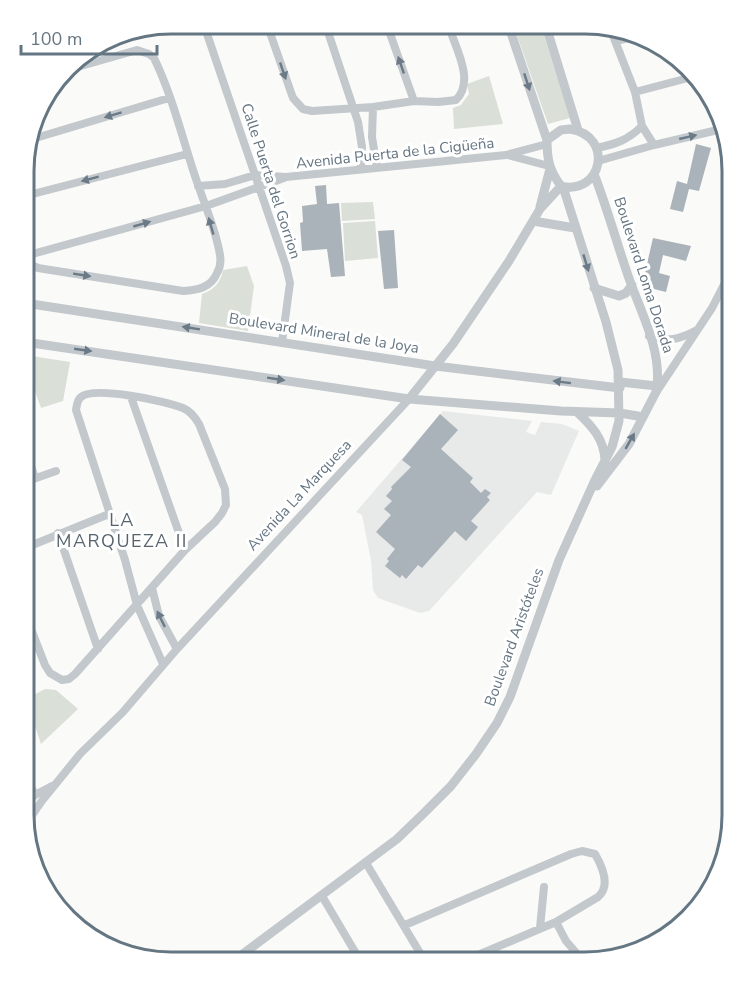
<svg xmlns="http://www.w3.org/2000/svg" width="756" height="987" font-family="'Nunito Sans',sans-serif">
<rect width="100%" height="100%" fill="#fafaf8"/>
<path fill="#e8e9e9" d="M443 411 532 421 526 432 535 435 541 422 562 424 579 431 551 495 537 492 429 611 420 613 378 598 373 590 371 561 362 515 356 512Z"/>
<path fill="#dadfd7" d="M541 26 570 118 548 124 514 27Z
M489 76 503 124 454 129 453 108 461 105 469 94 467 84Z
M373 202 375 219 342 221 341 203Z
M375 221 378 258 345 261 343 223Z
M247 266 254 286 248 331 199 323 202 294C214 290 221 282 223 270Z
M25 355 70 362 63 401 41 408 25 363Z
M45 689 56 690 78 709 41 744 26 699Z"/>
<path fill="#aab3b9" d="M696 144 711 148 699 191 689 189 683 212 670 209 677 181 687 184Z
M326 185 327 204 339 203 345 276 331 277 327 249 302 251 300 223 303 222 302 206 317 204 315 186Z
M394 230 398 288 384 289 378 231Z
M653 238 691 246 686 261 663 255 659 273 670 276 666 292 642 286Z
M440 414 458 430 441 449 473 478 470 482 481 493 485 489 491 493 487 497 490 500 471 521 478 527 466 541 455 531 422 568 418 565 406 579 402 575 400 578 385 566 389 561 387 559 395 549 376 532 391 515 384 509 392 501 386 496 392 489 391 487 411 467 402 460Z"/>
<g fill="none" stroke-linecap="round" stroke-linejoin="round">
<path stroke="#c3c8cc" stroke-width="8" d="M388 28 414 101
M610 28 635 92 642 126 654 145
M327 29 358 122 362 147 361 169
M269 30 293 98 303 109 312 111 373 107 414 101 438 102 456 100C475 81 456 49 449 27
M206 31 286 266 290 283 282 342
M616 41 632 37
M635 92 692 77
M373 107 372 137 377 168
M29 140 169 98
M597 148C616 144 628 140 642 126
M508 155 549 166
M598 161 654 145 722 129
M198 186 225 184 255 175 286 177 506 155 547 144
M25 196 187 154
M25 256 206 206 284 178
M25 262 38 268 183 291C197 290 211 288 217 273 220 268 221 261 220 255 216 229 203 201 195 176 182 137 172 95 154 58L149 54 137 50 67 70
M649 336C667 343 680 339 697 330
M657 391 712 308 732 269
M131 397 185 550
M25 448 35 478
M25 482 56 471
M58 533 98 649
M25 548 109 514
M152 588 159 616 177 649
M24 611 45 665 50 673 62 680 69 679 75 674 185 550 215 522 222 513 226 505 225 489 199 424C195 417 190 411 183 408 167 401 94 386 81 397 77 400 77 405 76 410L125 560 137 605 163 664
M24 773 35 795
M24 805 35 795 52 786
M26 824 41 802 80 754 123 712 177 649 409 399
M366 863 426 963
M322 896 361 962
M556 922 566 941 585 963
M405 925 571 854 582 851 595 854C602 866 611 886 598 897L556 922 459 963
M540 928 544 887"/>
<path stroke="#c3c8cc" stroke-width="9" d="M546 26 578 130
M509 27 547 140
M570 129C615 136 602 196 561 186 549 170 547 159 547 140L561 130Z
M594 174C608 210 618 248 631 284 643 316 661 351 657 386
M540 207 550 169
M533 221 575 228
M594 288 619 296 626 293 632 285
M25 303 435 366 620 388
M25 342 409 399 561 411 620 413 643 417
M409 399 453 344 509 261 540 209 561 186
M577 412C592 426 604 439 605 460
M597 486 629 444 656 392 657 386 620 382
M232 962 397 839 423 814 451 786 476 754 497 723 510 697 559 560 595 480 612 447 619 421 618 370 606 322 563 187"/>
</g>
<defs><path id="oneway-solid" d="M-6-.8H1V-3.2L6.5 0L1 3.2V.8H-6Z" transform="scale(1.5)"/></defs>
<g fill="#6a7a87">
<use href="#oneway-solid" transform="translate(401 65) rotate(-109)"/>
<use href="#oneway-solid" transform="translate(283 71) rotate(71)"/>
<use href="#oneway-solid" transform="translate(527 82) rotate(72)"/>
<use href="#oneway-solid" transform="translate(113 115) rotate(163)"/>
<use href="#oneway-solid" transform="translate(688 137) rotate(-13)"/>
<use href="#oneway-solid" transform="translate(90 179) rotate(165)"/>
<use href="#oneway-solid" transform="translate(142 224) rotate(-16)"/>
<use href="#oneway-solid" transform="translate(211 226) rotate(-106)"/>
<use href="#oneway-solid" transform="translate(586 263) rotate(73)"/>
<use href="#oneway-solid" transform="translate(82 275) rotate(9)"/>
<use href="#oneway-solid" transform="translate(191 328) rotate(-171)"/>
<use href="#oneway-solid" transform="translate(83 350) rotate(8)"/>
<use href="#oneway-solid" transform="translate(276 379) rotate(9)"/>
<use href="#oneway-solid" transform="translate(562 382) rotate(-173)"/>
<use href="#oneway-solid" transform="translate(630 441) rotate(-60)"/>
<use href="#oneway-solid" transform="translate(161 619) rotate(-116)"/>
</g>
<g text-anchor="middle" stroke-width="6" stroke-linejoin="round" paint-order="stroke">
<g font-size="15" fill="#657683" stroke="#fff">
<text transform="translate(395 153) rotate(-6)" y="5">Avenida Puerta de la Cigüeña</text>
<text transform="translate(271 181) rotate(72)" y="5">Calle Puerta del Gorrion</text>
<text transform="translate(644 275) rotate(72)" y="5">Boulevard Loma Dorada</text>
<text transform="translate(324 333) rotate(9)" y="5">Boulevard Mineral de la Joya</text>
<text transform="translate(299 495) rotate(-47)" y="5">Avenida La Marquesa</text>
<text transform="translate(514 637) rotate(-70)" y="5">Boulevard Aristóteles</text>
</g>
<g font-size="18" letter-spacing="1.5" fill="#57646e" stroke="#fff">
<text x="122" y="526">LA<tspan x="122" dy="21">MARQUEZA II</tspan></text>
</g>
</g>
<path d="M0 0H756V987H0ZM171 34H585A137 137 0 0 1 722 171V815A137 137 0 0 1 585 952H171A137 137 0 0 1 34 815V171A137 137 0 0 1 171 34Z" fill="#fff" fill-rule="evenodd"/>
<path fill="none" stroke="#657683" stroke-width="3" d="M171 34H585A137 137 0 0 1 722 171V815A137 137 0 0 1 585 952H171A137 137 0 0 1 34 815V171A137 137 0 0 1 171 34Z"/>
<path d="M21 45v9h136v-9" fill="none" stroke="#657683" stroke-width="3"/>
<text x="30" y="45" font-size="18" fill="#657683" stroke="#ffffff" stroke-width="4.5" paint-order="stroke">100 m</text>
</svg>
